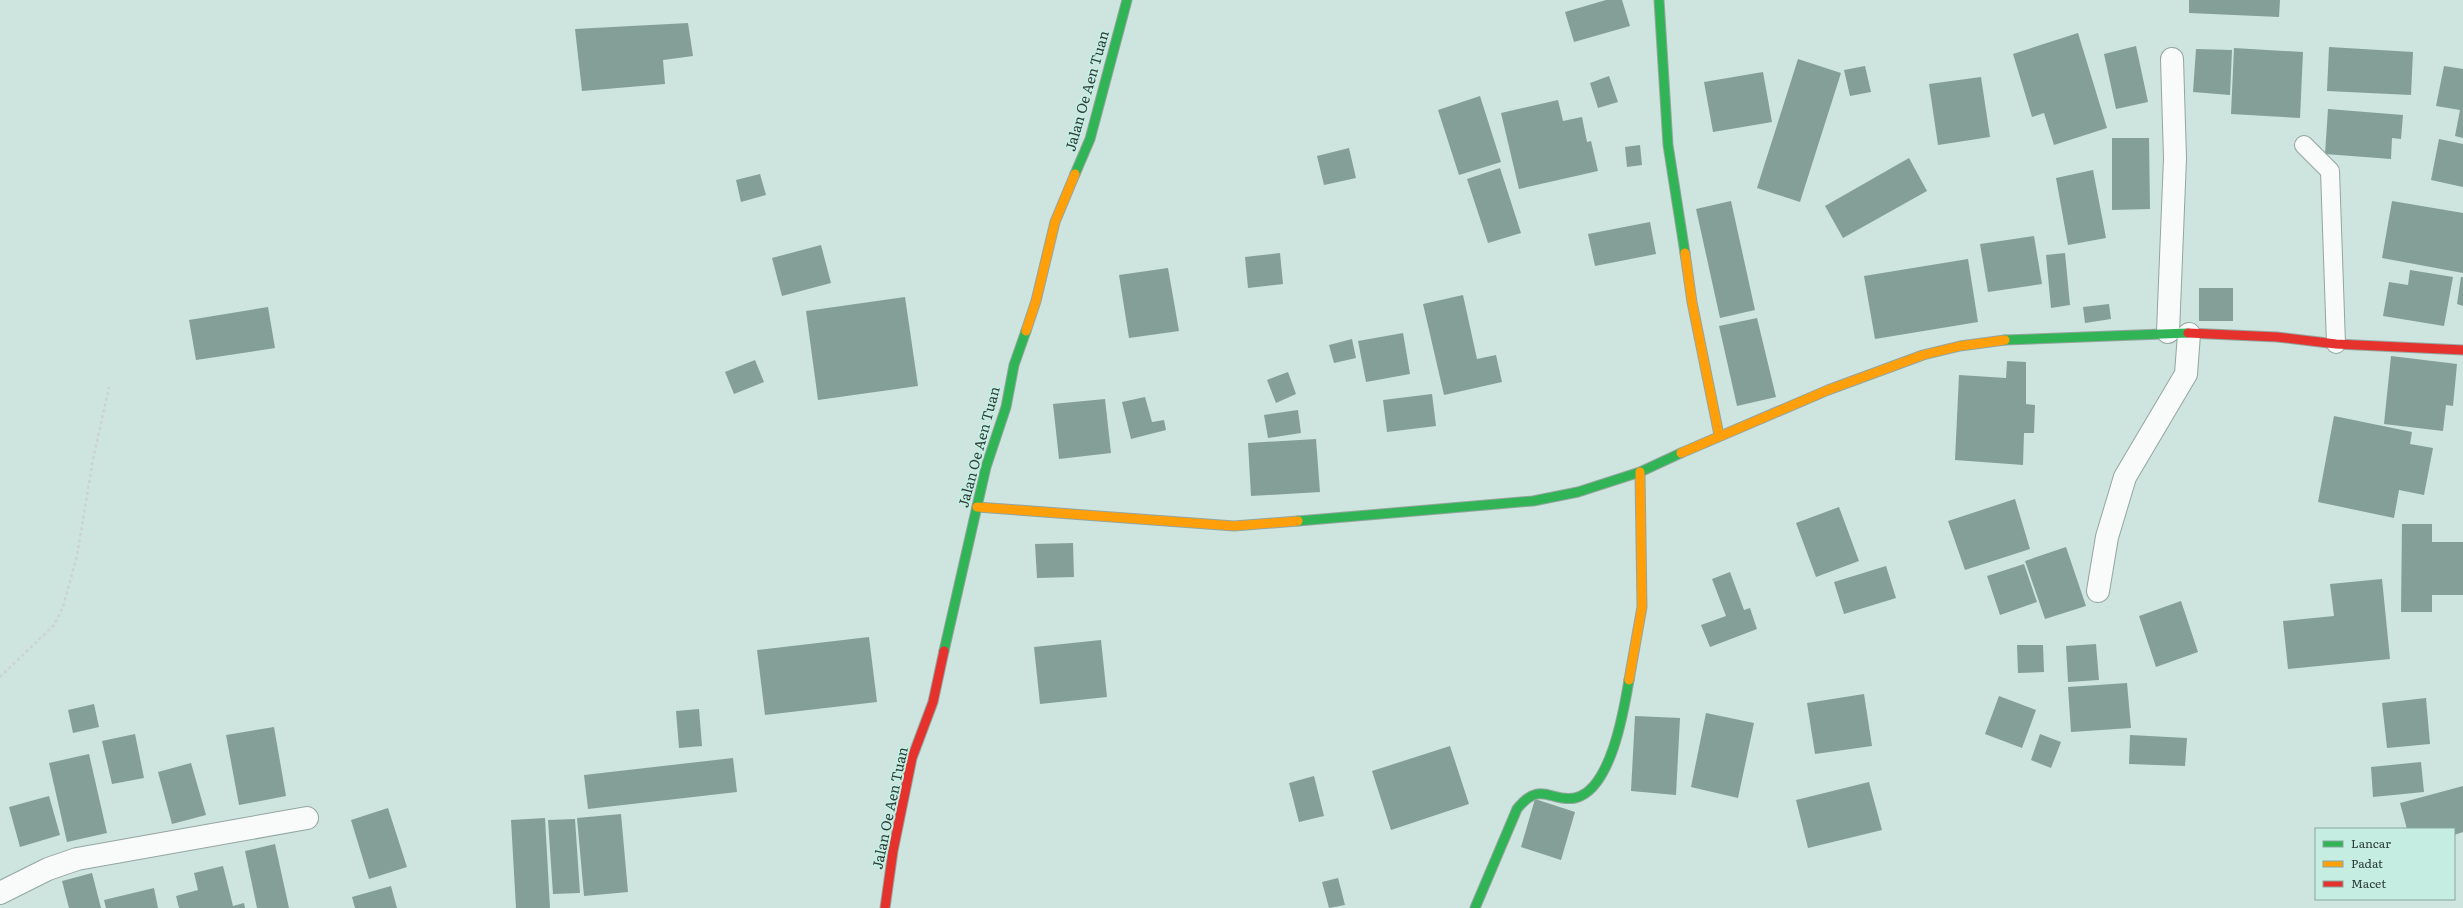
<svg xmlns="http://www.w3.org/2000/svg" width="2463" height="908" font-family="Literata,serif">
<rect width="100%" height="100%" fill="#cee4de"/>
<path fill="#849f98" d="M1606 0H1622L1630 26 1574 42 1565 12Z
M2189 0H2280L2279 17 2189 13Z
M688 23 693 56 663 60 665 84 582 91 575 29Z
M2078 33 2107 128 2054 145 2044 113 2032 117 2013 54Z
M2136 46 2148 102 2116 109 2104 54Z
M2329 47 2413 52 2411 95 2327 91Z
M2234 48 2303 52 2300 118 2231 114Z
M2196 49 2232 50 2230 95 2193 92Z
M1798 59 1841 73 1800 202 1757 188Z
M1865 66 1871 92 1850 96 1844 70Z
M2444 66 2463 69V138L2455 136 2460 110 2436 106Z
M1763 72 1772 122 1713 132 1704 82Z
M1609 76 1618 102 1598 108 1590 83Z
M1981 77 1990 137 1938 145 1929 84Z
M1480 96 1501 162 1459 175 1438 110Z
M1558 100 1563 121 1582 117 1587 142 1591 141 1598 171 1519 189 1501 113Z
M2328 109 2403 115 2401 139 2392 138 2391 159 2325 154Z
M2112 138H2149L2150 209 2112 210Z
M2439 139 2463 144V187L2431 180Z
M1640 145 1642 165 1627 167 1625 147Z
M1349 148 1356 178 1324 185 1317 156Z
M1909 158 1927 191 1843 238 1825 206Z
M1500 168 1521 233 1488 243 1467 179Z
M2093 170 2106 238 2068 245 2056 178Z
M760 174 766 195 741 202 736 180Z
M1731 201 1755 310 1720 318 1696 209Z
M2392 201 2463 213V273L2382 258Z
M1650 222 1656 254 1595 266 1588 234Z
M2034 236 2042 284 1988 292 1980 244Z
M821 245 831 283 782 296 772 258Z
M1280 253 1283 284 1248 288 1245 257Z
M2065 253 2070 305 2051 308 2046 255Z
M1968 259 1978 322 1875 339 1864 276Z
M1168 268 1179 331 1129 338 1119 275Z
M2410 270 2453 277 2444 326 2383 316 2389 282 2408 285Z
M2461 277H2463V306L2457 304Z
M2199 288H2233V321H2199Z
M1463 295 1477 359 1496 355 1502 382 1444 395 1423 304Z
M905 297 918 386 818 400 806 311Z
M2109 304 2111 319 2085 323 2083 307Z
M268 307 275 348 196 360 189 320Z
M1757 318 1776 397 1737 406 1719 326Z
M1403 333 1410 374 1366 382 1358 341Z
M1352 339 1356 358 1334 363 1329 345Z
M2391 356 2457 364 2453 406 2446 405 2443 431 2384 424Z
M755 360 764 382 734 394 725 372Z
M2007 361 2026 362V404L2035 405 2034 433H2024L2023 465 1955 460 1959 375 2006 378Z
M1288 372 1296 394 1276 403 1267 380Z
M1432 394 1436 426 1387 432 1383 400Z
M1145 397 1152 422 1164 420 1166 430 1131 439 1122 402Z
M1105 399 1111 453 1059 459 1053 404Z
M1298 410 1301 433 1268 438 1264 415Z
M2334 416 2412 432 2410 444 2433 448 2424 495 2399 490 2394 518 2318 502Z
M1316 439 1320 492 1251 496 1248 443Z
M2015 499 2030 549 1965 570 1948 521Z
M1839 507 1859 561 1816 577 1796 523Z
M2402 524H2432V542H2463V595H2432V612H2401Z
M1073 543 1074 577 1037 578 1035 544Z
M2066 547 2086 606 2045 619 2025 561Z
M2024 564 2037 602 2000 615 1987 576Z
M1886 566 1896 598 1844 614 1834 582Z
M1730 572 1744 610 1750 608 1757 629 1710 647 1701 625 1726 616 1712 579Z
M2382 579 2390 659 2288 669 2283 621 2334 616 2330 584Z
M2181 601 2198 652 2156 667 2139 616Z
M869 637 877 702 765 715 757 650Z
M1101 640 1107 697 1040 704 1034 647Z
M2096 644 2099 680 2068 682 2066 646Z
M2017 645H2043L2044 672 2018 673Z
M2127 683 2131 728 2071 732 2068 687Z
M1864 694 1872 746 1815 754 1807 703Z
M1999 696 2036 710 2022 748 1985 734Z
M2426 698 2430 744 2387 748 2382 703Z
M94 704 99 727 73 733 68 710Z
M699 709 702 746 679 748 676 711Z
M1706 713 1754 723 1738 798 1691 787Z
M1635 716 1680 718 1676 795 1631 791Z
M274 727 286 796 239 805 226 735Z
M135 734 144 778 112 784 102 741Z
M2040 734 2061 742 2051 768 2031 760Z
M2130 735 2187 738 2185 766 2129 764Z
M1450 746 1469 804 1391 830 1372 771Z
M89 754 107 833 67 842 49 763Z
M733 758 737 792 588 809 584 775Z
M2421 762 2424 792 2373 797 2371 767Z
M191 763 206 815 172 824 158 772Z
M1314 776 1324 816 1299 822 1289 783Z
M1869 782 1882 830 1808 848 1796 800Z
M2463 786V832L2454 835V829H2407L2400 803Z
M49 796 60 835 20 847 9 807Z
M1535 799 1575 812 1561 860 1521 847Z
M388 808 407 867 369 879 351 820Z
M621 814 628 892 584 896 577 818Z
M545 818 550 908H516L511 820Z
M575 819 580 893 553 894 548 820Z
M275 844 289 908H257L245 851Z
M223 866 233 906 244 903 245 908H179L176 896 198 890 194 873Z
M92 873 101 908H69L62 881Z
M1338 878 1345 905 1329 908 1322 882Z
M391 886 397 908H355L352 897Z
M154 888 158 908H106L104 900Z"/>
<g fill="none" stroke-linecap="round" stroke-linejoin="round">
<defs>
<path id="lane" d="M2304 145 2330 171 2336 344"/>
<path id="street" d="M2168 332 2175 158 2172 59
M2098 591 2107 537 2125 477 2186 374 2189 334
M0 893 48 869 77 859 307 818"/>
<path id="fast" d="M1659 0 1668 145 1685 253
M1075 174 1090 139 1127 0
M2005 340 2188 333
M1298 521 1533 501 1578 492 1640 472 1681 453
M944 651 986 467 1006 407 1014 365 1026 331
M1475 908 1517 809C1541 779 1551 803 1575 798 1611 790 1624 710 1629 680"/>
<path id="slow" d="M1685 253 1692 302 1719 435
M1026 331 1036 301 1055 222 1075 174
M1681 453 1828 390 1923 355 1960 346 2005 340
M977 507 1234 526 1298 521
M1629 680 1642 607 1640 472"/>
<path id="jam" d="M2188 333 2277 337 2336 344 2463 350
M885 908 893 851 912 758 933 702 944 651"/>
</defs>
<use href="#lane" stroke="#94a5a0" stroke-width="20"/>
<use href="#street" stroke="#94a5a0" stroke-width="24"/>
<use href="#fast" stroke="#94a5a0" stroke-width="11"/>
<use href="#slow" stroke="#94a5a0" stroke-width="11"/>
<use href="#jam" stroke="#94a5a0" stroke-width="11"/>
<path stroke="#cdd3d1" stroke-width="2.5" stroke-dasharray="3 3" stroke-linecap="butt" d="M0 677 54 625 63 607 77 556 93 459 109 387"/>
<use href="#lane" stroke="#f8fbfa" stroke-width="18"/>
<use href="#street" stroke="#f8fbfa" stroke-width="22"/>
<use href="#fast" stroke="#30b455" stroke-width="9"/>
<use href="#slow" stroke="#ff9f0a" stroke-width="9"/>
<use href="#jam" stroke="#e5322d" stroke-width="9"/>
</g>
<g text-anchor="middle" stroke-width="4" stroke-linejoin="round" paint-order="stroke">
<g font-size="14" fill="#2d3d38" stroke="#c5ede2">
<text transform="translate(1087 91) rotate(-74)" y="5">Jalan Oe Aen Tuan</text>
<text transform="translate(979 447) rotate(-75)" y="5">Jalan Oe Aen Tuan</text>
<text transform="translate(890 808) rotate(-78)" y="5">Jalan Oe Aen Tuan</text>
</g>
</g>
<rect x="2315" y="828" width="140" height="72" fill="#c5ede2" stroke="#88a79e"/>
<rect x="2323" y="841" width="20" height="6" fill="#30b455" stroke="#88a79e"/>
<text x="2351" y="848" font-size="12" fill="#2d3d38">Lancar</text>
<rect x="2323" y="861" width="20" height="6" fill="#ff9f0a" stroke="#88a79e"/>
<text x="2351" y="868" font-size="12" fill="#2d3d38">Padat</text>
<rect x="2323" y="881" width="20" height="6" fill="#e5322d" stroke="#88a79e"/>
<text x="2351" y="888" font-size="12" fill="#2d3d38">Macet</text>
</svg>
